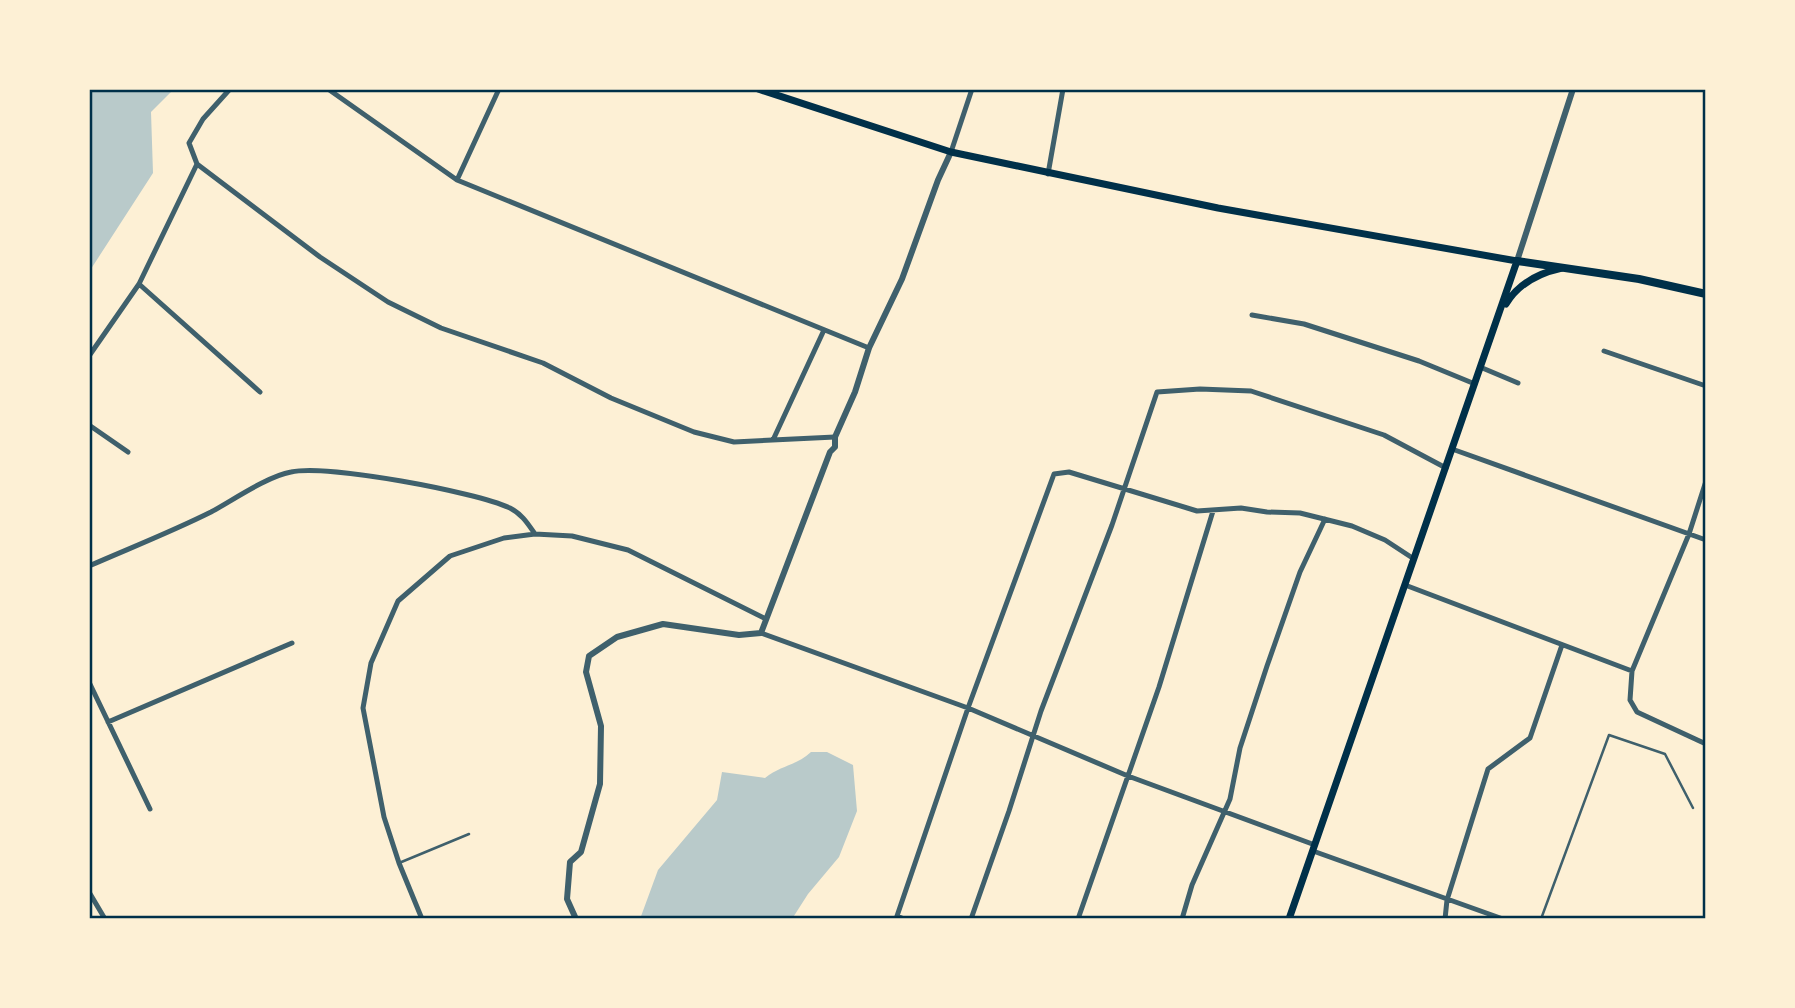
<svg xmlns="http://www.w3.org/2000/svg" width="1795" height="1008" font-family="'Open Sans',sans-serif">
<rect width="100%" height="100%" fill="#fdf0d5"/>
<path fill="#b9caca" d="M89 89H174L151 112 153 173 89 272Z
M811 752H827L853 765 857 811 839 857 808 894 792 919H640L658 870 717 800 722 772 765 778C781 765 796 766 811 752Z"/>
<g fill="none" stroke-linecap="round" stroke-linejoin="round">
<path stroke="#3f606c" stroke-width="2.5" d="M399 863 469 834
M1541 919 1609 735 1665 754 1693 808"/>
<path stroke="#3f606c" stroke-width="5" d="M328 89 457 180 869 348
M951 152 972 89
M197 164 320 257 388 302 441 328 543 363 611 398 694 432 734 442 835 437
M1048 174 1063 89
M457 180 499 89
M139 284 260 392
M1252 315 1304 324 1419 361 1475 384
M1604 351 1706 386
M89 356 139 284 197 164 189 143 203 119 230 89
M1480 367 1518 383
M89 425 128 452
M773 440 824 330
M1452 449 1706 540
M1706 481 1689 534 1632 671 1630 700 1637 712 1706 744
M89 566C130 548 171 532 211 512 233 500 268 476 291 472 327 464 476 492 510 508 522 514 528 524 535 534L572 536 628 550 766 619
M1405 585 1632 671
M761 633 968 708 1128 776 1315 845
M89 682 150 809
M108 722 292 643
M1313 851 1503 919
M89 892 105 919
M422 919 399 863 384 817 363 708 371 663 398 601 450 556 504 538 535 534
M904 919 897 916 968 708 1054 474 1069 472 1197 511 1241 508 1267 512 1300 513 1352 526 1385 540 1414 559
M971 919 1009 811 1041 711 1112 525 1157 392 1200 389 1251 391 1384 435 1446 468
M1078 919 1159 687 1213 511
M1182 919 1192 885 1230 799 1240 748 1267 666 1300 572 1325 519
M1445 919 1447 900 1488 769 1530 738 1562 645"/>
<path stroke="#3f606c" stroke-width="6" d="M1517 261 1573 89
M576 919 567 899 570 862 581 852 600 784 601 726 586 672 589 656 617 637 663 624 739 635 761 633 830 452 835 447V437L855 392 869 348 902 279 938 180 951 152"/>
<path stroke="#003049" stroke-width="7" d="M758 89 951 152 1218 208 1517 261 1289 919
M1506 304C1518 284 1539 273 1562 268"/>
<path stroke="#003049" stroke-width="8" d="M1517 261 1639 279 1706 294"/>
</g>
<rect width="1795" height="1008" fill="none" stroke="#fdf0d5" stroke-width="182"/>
<rect x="91" y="91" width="1613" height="826" fill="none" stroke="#003049" stroke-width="2.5"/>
</svg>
